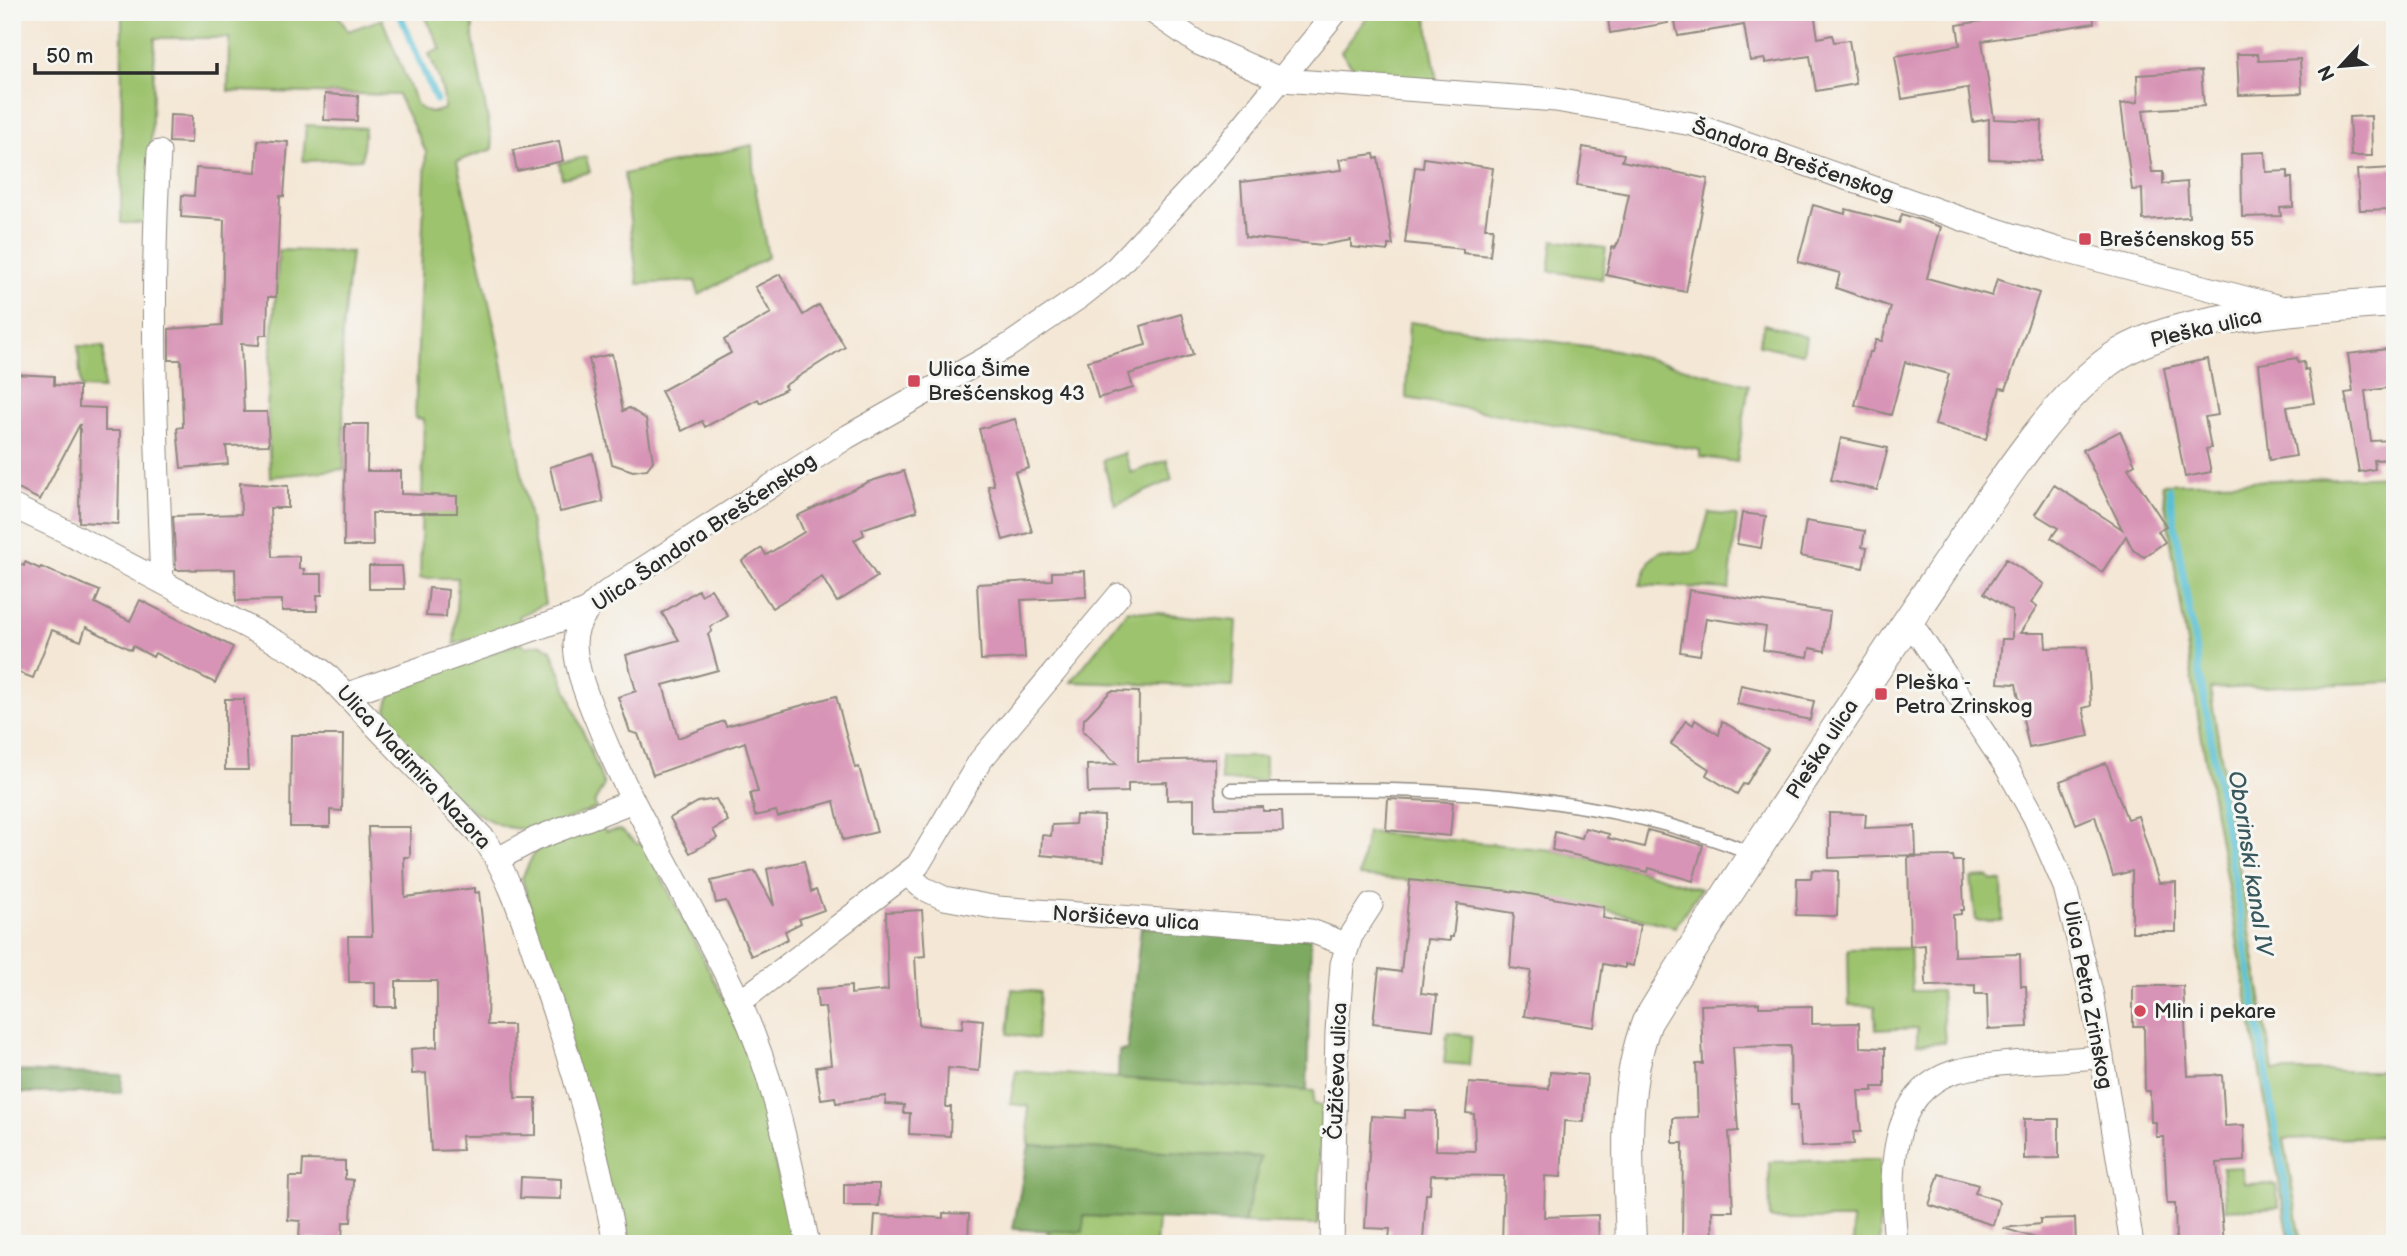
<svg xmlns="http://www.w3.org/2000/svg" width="2407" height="1256" font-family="'Balsamiq Sans',sans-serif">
<rect width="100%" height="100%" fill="#f6f6f2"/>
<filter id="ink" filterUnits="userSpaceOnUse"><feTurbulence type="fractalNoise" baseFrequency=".0143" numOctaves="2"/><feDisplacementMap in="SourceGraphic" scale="14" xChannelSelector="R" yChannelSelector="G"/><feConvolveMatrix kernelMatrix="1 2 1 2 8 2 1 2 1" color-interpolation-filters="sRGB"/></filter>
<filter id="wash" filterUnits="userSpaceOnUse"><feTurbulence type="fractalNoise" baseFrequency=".00686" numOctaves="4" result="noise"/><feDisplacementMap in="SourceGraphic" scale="28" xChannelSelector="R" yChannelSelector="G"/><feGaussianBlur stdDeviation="1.57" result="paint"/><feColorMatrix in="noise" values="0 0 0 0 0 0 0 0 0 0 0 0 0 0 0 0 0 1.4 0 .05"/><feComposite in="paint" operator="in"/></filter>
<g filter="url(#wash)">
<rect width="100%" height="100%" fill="#f4e7d5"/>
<path fill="#9dc36e" stroke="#64774c" stroke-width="2" d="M122 12H336L348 31 382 19 417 105C426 113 432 114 444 109 445 90 436 71 429 54L441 49 423 12H473V38L493 149 457 161 500 351 545 604 519 616 521 622 454 644 458 578H420L424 419 415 418 426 152 398 95 228 91 229 38H155L148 223H121Z
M1371 12H1426L1437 81 1371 77 1357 73 1341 52Z
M2339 12H2395V15L2339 19Z
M306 125 365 128 362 159 303 161Z
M752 145 754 181 768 257 699 295 695 281 638 284 624 174Z
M586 157 590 172 562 178 559 163Z
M1553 240 1606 248 1602 279 1549 271Z
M279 250 351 252 342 334 344 469 270 477 267 408Z
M1409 322 1615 350 1749 385 1737 462 1700 457V450L1406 398Z
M1764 324 1806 337 1803 354 1759 345Z
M78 346 104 347 103 389 81 388Z
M1125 453 1131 473 1167 460 1172 480 1115 505 1103 460Z
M2395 476V682L2210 689 2273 1071H2395V1136L2284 1139 2302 1244H2290L2200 728 2162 484Z
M1709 513 1737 516 1729 589 1640 585 1650 560 1661 551 1691 553 1698 550Z
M1128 610 1237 621 1233 687 1071 682Z
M522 642 525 647 542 644 551 650 604 785 594 803 597 808C577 815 556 825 535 828 477 839 425 763 389 726 384 711 386 699 397 686Z
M1220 757H1265V781H1221Z
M602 824 605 832 621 830 637 844 644 843 730 1011 753 1069 794 1244H624L522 878 534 853 544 846Z
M1367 832 1552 850 1639 870 1701 889 1675 927C1571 898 1467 885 1359 876Z
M1989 877 1990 880 2002 881 2003 921H1976L1971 878Z
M1910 948 1912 991H1941L1945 1042 1917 1044V1028L1876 1030 1875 1006 1849 1005 1848 949Z
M1012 989 1040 992 1037 1039 1008 1034Z
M1447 1033 1472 1036 1469 1065 1444 1063Z
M1016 1071 1314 1091 1313 1104 1322 1105 1318 1225 1244 1223 1260 1157 1029 1145 1028 1106 1010 1104Z
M1880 1159V1244H1854L1852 1219H1770L1769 1162Z
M2242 1167 2244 1183 2276 1185 2279 1207 2226 1210 2222 1168Z
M1083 1216 1158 1219 1156 1244H1047L1048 1230 1082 1231Z
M1480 1236V1244H1430V1237Z"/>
<path fill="#7ea961" stroke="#546a46" stroke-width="2" d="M1141 927 1311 938 1307 1091 1118 1078 1119 1051 1127 1050Z
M12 1071 122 1075 121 1093H12Z
M1029 1145 1261 1157 1244 1223 1084 1216 1083 1232 1013 1229Z"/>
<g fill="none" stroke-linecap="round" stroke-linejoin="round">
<path stroke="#59c0d6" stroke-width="7" d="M399 12 436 100
M2169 489 2295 1244"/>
</g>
<g id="blocks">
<path fill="#d894b6" d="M1607 12H1667L1668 23 1610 33Z
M1673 12H1814L1818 38 1832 35 1834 42 1849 40 1856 84 1816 91 1810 56 1765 63V59L1750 61 1744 25 1678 36Z
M1980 12H2093L2094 23 1982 41 1994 119 2042 121 2041 161 1989 159V119L1973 122 1968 88 1902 99 1895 56 1960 45 1957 25 1982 21Z
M2237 54H2258L2259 61 2300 59 2302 93 2239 95Z
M2201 71 2204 106 2143 110 2152 172H2163V184L2187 182 2189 217 2143 220 2142 189 2132 190 2121 104 2138 102 2137 75Z
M325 94 358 96 357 121 324 120Z
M170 115 192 116 191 143 169 142Z
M2371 116 2372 156H2351L2349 117Z
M258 140 288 142 284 196H280L276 297H268L267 335H260L259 345 241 344 244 412H267L269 445 226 446 228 464 181 468 177 428 183 427 181 360H169V329L222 325 224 220 181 217 182 195 194 196 196 168 256 172Z
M559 141 563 161 517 171 513 150Z
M1583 147 1624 154 1622 161 1708 179 1686 292 1606 275 1612 247 1615 248 1619 241 1629 194 1577 185Z
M2265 152 2266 172 2288 171V178H2292L2293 207 2280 208 2281 216 2242 217 2241 153Z
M1374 154 1375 159 1378 158 1393 245H1388V251L1351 247V240L1323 245 1245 237 1241 182 1342 170 1340 159Z
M1424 158 1493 168 1485 228H1493L1490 256 1463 253V249L1405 243 1415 167 1423 168Z
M2395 168V209L2360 210 2357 170Z
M1813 205 1845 214 1846 209 1899 223 1902 214 1941 227 1927 278 1992 296 1997 279 2039 293 2006 389 2000 388 1986 439 1935 425 1949 374 1905 362 1891 415 1855 405 1869 352H1872L1876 340 1882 341 1891 307 1836 288 1840 273 1798 262Z
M780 274 803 315 819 305 845 347 784 386 786 389 760 403 758 399 705 427 702 421 682 431 661 391 731 353 724 340 771 313 755 287Z
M1181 314 1193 355 1129 374 1133 388 1098 398 1088 361 1146 345 1141 326Z
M2395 348V387L2365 391 2371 441 2395 440V459L2374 460 2375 469 2359 472 2345 393 2353 392 2348 354Z
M612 354 623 411 629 408 646 419 653 461 647 469 633 471 612 464 589 359Z
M2297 358 2298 363 2304 362 2305 370 2308 369 2314 403 2287 407 2296 456 2269 460 2259 364Z
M2208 359 2218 415 2205 417 2211 448 2206 449 2211 472 2185 477 2164 368Z
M12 374 54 376V385L79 386V407L105 408V431H120L118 524 79 522 80 424 40 500 12 486Z
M1015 419 1029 468 1015 472 1032 532 1003 540 988 486 994 485 979 429Z
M345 424H368L367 471H401V494L457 496V513H372L373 546H344Z
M2120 431 2135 464 2128 468 2166 526 2158 531 2165 542 2144 557 2133 550 2126 536 2102 572 2051 538 2058 528 2035 514 2054 485 2122 529 2083 450Z
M1841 438 1888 448 1877 490 1831 480Z
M593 454 603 502 560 512 550 467Z
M904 471 917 511 862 529 864 535 854 540 877 577 837 602 822 577 772 608 742 561 762 548 766 555 804 532 797 516 868 482Z
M240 483 288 486V508H270L272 557 299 556V569H304V574H322V595H317V611H282V600L236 601 235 569 176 570 173 516 241 514Z
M1742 513 1766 516 1761 548 1737 544Z
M1806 521 1865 531 1862 547 1867 548 1863 568 1800 556Z
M2006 559 2044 584 2031 603 2037 607 2020 633H2045L2046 648 2087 647 2091 706 2083 708 2089 736 2029 748 2016 684 1998 683 2002 639H2012V611L1984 593Z
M12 561 24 566 25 562 40 569 41 567 100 591 95 603 130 621 140 600 233 647 215 683 155 653 153 657 133 646 131 650 86 627 81 641 52 630 33 678 12 670Z
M369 566H402L404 589H369Z
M1085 571 1086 597 1021 600 1025 658 981 660 977 584 1052 580V572Z
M429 588 448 590 446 617 426 616Z
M711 589 728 616 710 627 712 631 708 634 718 670 663 685 678 738 724 721 726 726 836 696 855 768 859 767 877 832 843 840 834 801 778 817 776 811 755 816 750 793 758 792 745 742 653 775 638 734 630 732 618 697 636 691 626 655 679 640 662 613 698 590 701 595Z
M1689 590 1830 612 1825 651 1810 648 1808 657 1763 650 1766 627 1706 618 1700 655 1680 652Z
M1741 685 1814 701 1810 720 1737 704Z
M1111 691 1139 692 1138 761 1215 759 1216 808 1263 807V811H1282L1283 831 1194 833V799L1167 800V782L1128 783V792L1088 793 1087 765 1117 764 1083 731 1084 719Z
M225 699H244L248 770H225Z
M1686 720 1693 725 1695 720 1719 735 1722 721 1768 749 1746 785 1743 784 1737 794 1706 775 1709 769 1671 744Z
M291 735H343L342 811 330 810V827H290Z
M2106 763 2127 819 2138 816 2159 883 2176 882V932H2132V871L2113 876 2095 816 2076 824 2060 781Z
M716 799 728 821 713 830 717 838 690 853 670 818 698 802Z
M1388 799 1453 802 1450 836 1386 830Z
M1829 813 1866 814 1865 828 1915 826 1916 855 1829 858Z
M1076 815 1104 816V861L1041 855 1042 835 1051 836 1052 825 1075 824Z
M368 827H410V857H404L405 897 475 888V893L479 892 488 976 487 1025H513L515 1098H536V1135L461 1136 462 1150 431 1151 426 1073 412 1074 411 1049 437 1047V981H396V1007H375V982H349L348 936H372Z
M1585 828 1609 834 1608 838 1644 847 1648 830 1703 845 1693 881 1649 868 1648 872 1552 850 1555 832 1582 838Z
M1953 856 1954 861H1962L1964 910H1961V914L1953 915 1954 956 2020 954 2021 986H2026L2028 1027 1988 1029 1987 994H1975V985L1926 986 1925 945 1910 946 1908 857Z
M804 861 811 892 816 890 824 910 799 919 801 923 785 931 788 939 751 956 726 901 716 903 711 881 755 871 774 906 767 869Z
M1812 870 1838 871 1837 916 1796 915 1797 878H1811Z
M1410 880 1518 892 1604 907 1603 918 1640 925 1633 966 1625 964V968L1603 964 1594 1027 1524 1016 1531 971 1510 968 1514 913 1457 904 1453 937H1450V941L1427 939 1421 993 1437 995 1433 1030 1373 1023 1379 969 1401 972Z
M922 910 925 956 915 957 919 1025 962 1029 963 1018 983 1020 979 1071 948 1068 946 1107H951L950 1136 909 1134 910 1113H903L904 1105 885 1104 886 1096 836 1103 835 1097 821 1099 816 1067 831 1065 825 1007H818L816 989 851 986V994L888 990 886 912Z
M2133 986H2183L2188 1076 2222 1075 2225 1126 2244 1125 2245 1161 2217 1163 2224 1244H2176L2175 1204H2167L2164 1137H2156V1122H2151L2150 1091H2145L2144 1026H2133Z
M1759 1003V1007L1812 1006V1024L1859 1023 1860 1047 1885 1048V1087H1873V1091H1858L1861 1132H1853L1854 1144 1801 1147 1798 1105H1791L1790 1046 1733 1047 1738 1131 1729 1132 1733 1211H1712L1713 1244H1682L1683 1143H1673V1118L1698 1117 1696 1064H1703L1701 1005Z
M1550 1072 1587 1075 1584 1122 1564 1121 1561 1177 1545 1176 1544 1217 1598 1215 1599 1244H1502L1504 1176 1431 1175 1430 1194H1426L1423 1242 1389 1241 1390 1229 1365 1228 1371 1116 1405 1118V1110L1436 1111V1150L1475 1151 1474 1114 1466 1113 1469 1083 1549 1089Z
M2024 1119H2059V1158L2024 1159Z
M303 1160 345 1161V1179L353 1180 351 1222H343L342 1240 299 1239 300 1221 288 1220 289 1177H302Z
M1939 1174 1978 1185 1975 1193 1997 1200 1999 1203 1993 1225 1929 1205Z
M521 1177 561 1179V1199L520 1198Z
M844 1184H879V1206H844Z
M943 1213 969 1214 968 1244H873L875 1215 943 1218Z
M2075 1218 2076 1244H2055L2003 1228 2040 1224V1219Z"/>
</g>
</g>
<g filter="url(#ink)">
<use href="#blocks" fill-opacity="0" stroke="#908980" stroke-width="2"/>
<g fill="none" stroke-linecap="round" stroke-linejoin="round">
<defs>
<path id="service" d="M1231 790C1406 788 1590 786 1753 854"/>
<path id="minor" d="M1153 12 1198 43 1282 80 1556 100 1692 124 1965 220 2057 249 2280 307
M159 152C150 295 156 438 162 582
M12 506 63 530 297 653 325 673 485 840C512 880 525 927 541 972 571 1060 599 1152 615 1244
M1909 620 2007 768 2035 818 2065 887 2092 996 2132 1244
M348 694 586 611
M498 859 535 839 633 801
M908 875 923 888 944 898 998 908 1311 931 1348 945
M740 1002 918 865 980 761 1119 595
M808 1244C790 1161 775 1077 738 999 694 905 635 818 597 721 587 697 576 670 575 644 575 621 590 605 607 592L847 437 1008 346 1081 296 1116 268 1203 175 1336 12
M1332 1244 1337 1032 1342 964 1351 936 1371 905
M1896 1244C1891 1185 1883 1092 1957 1071 1999 1060 2056 1063 2102 1056"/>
<path id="tertiary" d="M1631 1244C1629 1169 1620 1093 1647 1022 1739 872 1837 727 1935 581 1981 514 2052 396 2119 354 2186 313 2317 308 2395 302"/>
</defs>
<use href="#service" stroke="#908980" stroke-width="15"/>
<use href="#minor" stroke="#908980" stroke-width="25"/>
<use href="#tertiary" stroke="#908980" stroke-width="32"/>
<use href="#service" stroke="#fff" stroke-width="12"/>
<use href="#minor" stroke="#fff" stroke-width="23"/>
<use href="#tertiary" stroke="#fff" stroke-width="30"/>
</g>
</g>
<g fill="#d1495b" stroke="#f6f6f2" stroke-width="2.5">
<rect x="2078" y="232" width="14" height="14" rx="3.5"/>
<rect x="907" y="374" width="14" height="14" rx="3.5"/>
<rect x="1874" y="687" width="14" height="14" rx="3.5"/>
<circle cx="2140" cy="1011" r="7"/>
</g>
<g text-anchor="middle" stroke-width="6" stroke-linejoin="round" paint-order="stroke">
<g font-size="21" fill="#2b2b2b" stroke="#f6f6f2">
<text transform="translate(1793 160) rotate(19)" y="7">Šandora Breščenskog</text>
<text transform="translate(2206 328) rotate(-13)" y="7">Pleška ulica</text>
<text transform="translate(704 532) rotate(-34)" y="7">Ulica Šandora Breščenskog</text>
<text transform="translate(1822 749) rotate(-57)" y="7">Pleška ulica</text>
<text transform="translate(414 767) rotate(47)" y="7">Ulica Vladimira Nazora</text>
<text transform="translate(1126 918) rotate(4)" y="7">Noršićeva ulica</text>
<text transform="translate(2088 995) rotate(79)" y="7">Ulica Petra Zrinskog</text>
<text transform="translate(1337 1071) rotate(-88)" y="7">Čužićeva ulica</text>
</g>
<g font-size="21" fill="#2b2b2b" stroke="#f6f6f2" text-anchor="start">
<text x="2099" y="246">Brešćenskog 55</text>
<text x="928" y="376">Ulica Šime<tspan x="928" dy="24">Brešćenskog 43</tspan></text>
<text x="1895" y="689">Pleška -<tspan x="1895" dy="24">Petra Zrinskog</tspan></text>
<text x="2154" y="1018">Mlin i pekare</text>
</g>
<g font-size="23" font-style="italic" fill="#39585e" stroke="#f6f6f2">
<text transform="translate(2251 863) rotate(81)" y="8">Oborinski kanal IV</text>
</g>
</g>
<rect width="2407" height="1256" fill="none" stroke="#f6f6f2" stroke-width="42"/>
<g transform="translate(2341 66) rotate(244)" stroke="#f6f6f2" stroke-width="5" paint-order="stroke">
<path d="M0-5L12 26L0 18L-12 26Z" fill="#2b2b2b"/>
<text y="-10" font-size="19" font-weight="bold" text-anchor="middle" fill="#2b2b2b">N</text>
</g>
<path d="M35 63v10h182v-10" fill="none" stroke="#2b2b2b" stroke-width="3.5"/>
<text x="46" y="63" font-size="21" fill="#2b2b2b" stroke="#f6f6f2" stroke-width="5" paint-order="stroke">50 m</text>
</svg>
